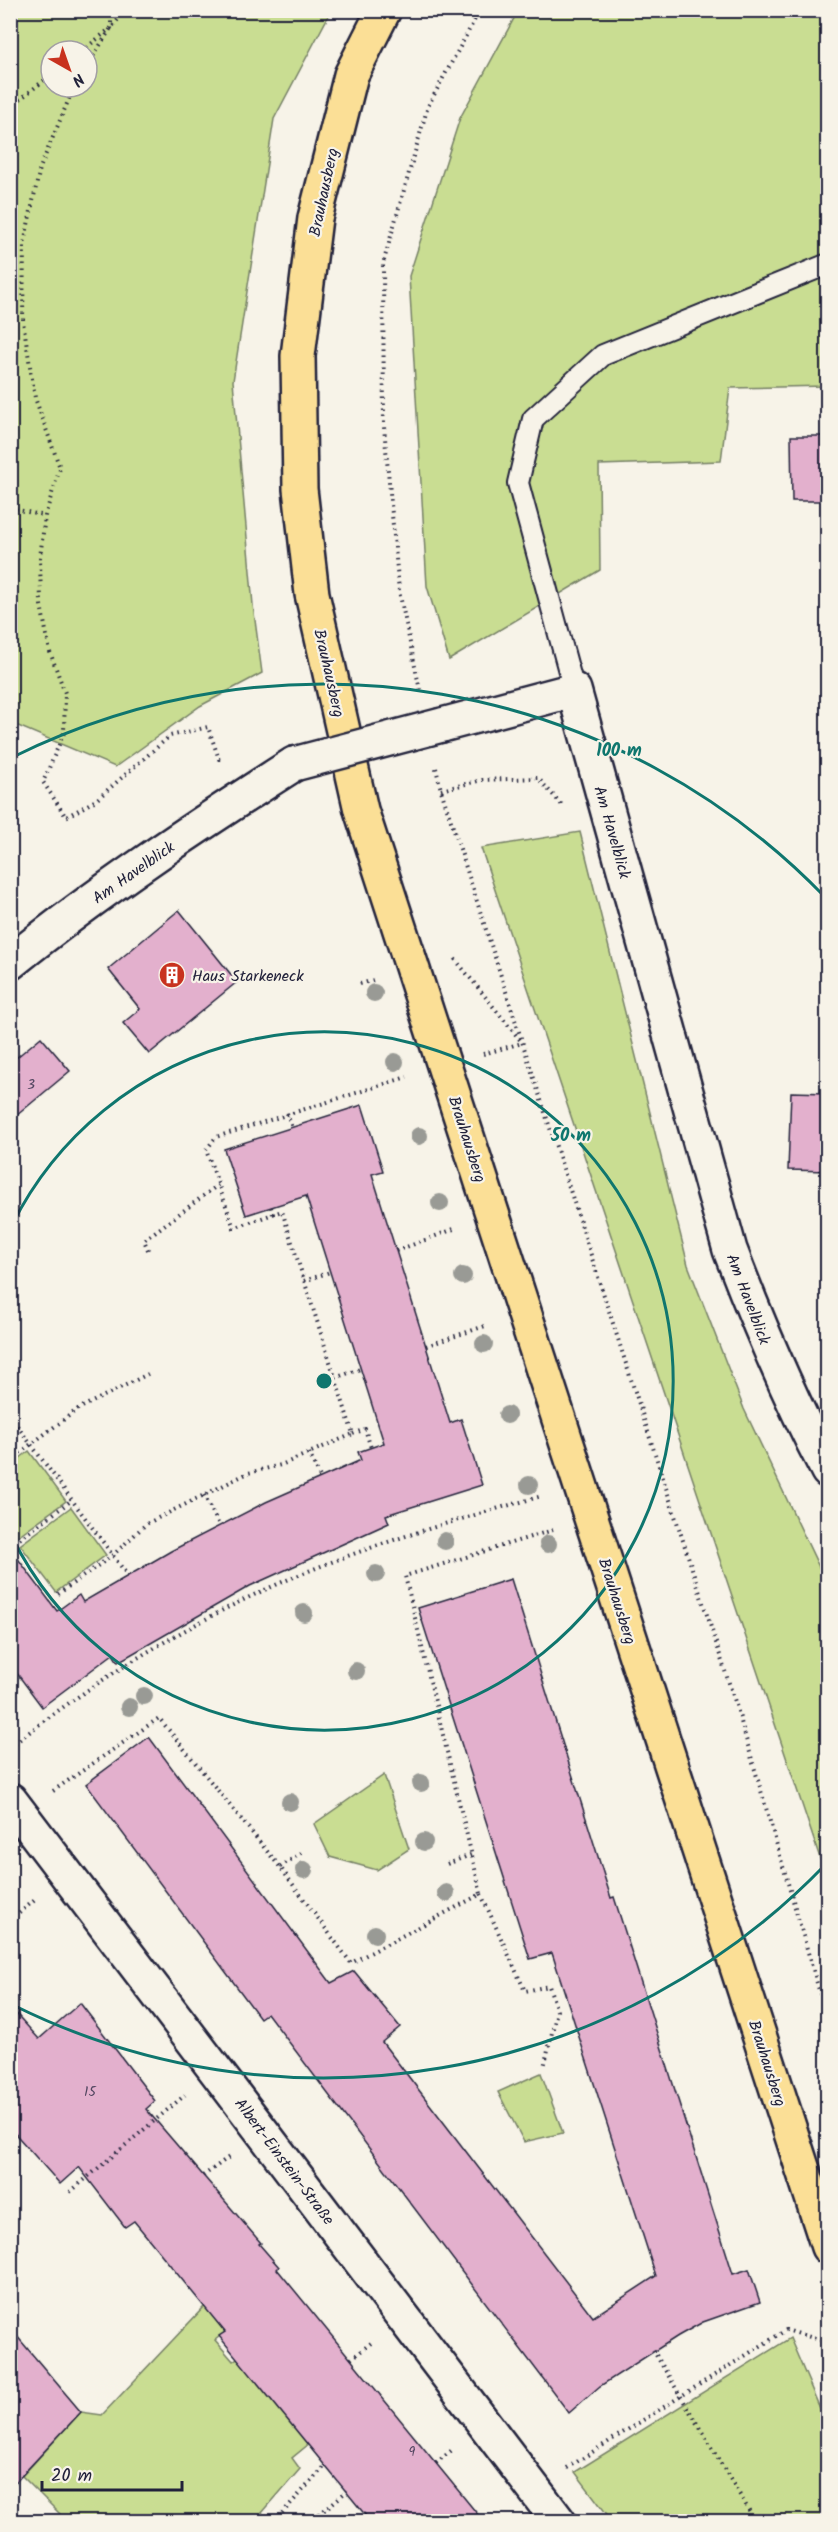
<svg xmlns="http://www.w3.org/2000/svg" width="838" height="2532" font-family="Kalam,sans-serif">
<rect width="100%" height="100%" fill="#f7f3e8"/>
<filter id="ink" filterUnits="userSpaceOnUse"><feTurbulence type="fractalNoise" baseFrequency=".0167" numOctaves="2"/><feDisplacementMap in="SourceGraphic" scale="12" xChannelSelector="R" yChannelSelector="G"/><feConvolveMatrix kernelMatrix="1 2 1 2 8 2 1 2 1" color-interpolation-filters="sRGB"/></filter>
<g filter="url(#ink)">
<path fill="#c9dd92" stroke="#768066" stroke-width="1.5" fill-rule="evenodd" d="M10 11H331L274 119 233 381 253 605 262 673 200 706 115 767 11 723ZM51 51H87V87H51Z
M518 11H827V386L730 388 721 461 599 465 600 570 449 660 427 586 409 276 460 118Z
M580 832 688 1265 744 1409 827 1584V1879L481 848Z
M29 1451 66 1501 15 1538 11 1532V1465Z
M71 1507 106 1555 56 1592 20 1545Z
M384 1775 409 1849 377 1870 330 1857 314 1824Z
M541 2073 563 2133 524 2142 498 2092Z
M205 2306 225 2332 215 2340 233 2361 240 2356 309 2444 292 2458 300 2469 255 2521H67L22 2476 81 2412 102 2415Z
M790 2338 827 2425V2521H612L575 2472Z"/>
<path fill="#e3b0cd" stroke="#22223b" stroke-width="1.5" d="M791 436H828V501H792Z
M179 910 237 982 149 1054 123 1023 140 1009 108 969Z
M41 1037 70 1071 10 1121V1063Z
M791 1092 828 1093V1171L788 1170Z
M362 1105 383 1171 372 1174 450 1423 461 1419 482 1485 386 1515 389 1523 250 1586 118 1662 113 1654 42 1707 10 1664V1548L57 1611 79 1595 83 1602 171 1551 266 1502 361 1460 358 1452 384 1443 306 1196 246 1215 224 1149Z
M511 1579 611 1898 614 1897 733 2274 749 2269 760 2302 703 2322 678 2336 600 2386 569 2413 267 2013 260 2018 86 1784 149 1737 331 1983 354 1971 400 2027 382 2042 593 2317 656 2276 552 1953 530 1959 418 1608Z
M80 2003 155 2101 146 2109 261 2243 259 2244 279 2267 277 2269 484 2522H371L219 2336 225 2332 134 2221 125 2227 79 2167 60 2184 10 2128V2007L39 2039Z
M10 2328 81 2412 10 2488Z"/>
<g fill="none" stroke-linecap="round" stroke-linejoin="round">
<defs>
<path id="service" d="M574 690 518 483 533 419 603 355 828 264"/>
<path id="minor" d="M442 725 574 690 730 1250C759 1326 790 1399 828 1471
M10 963C100 890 197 826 294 764
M10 1800 559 2522"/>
<path id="primary" d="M384 10 351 75 315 218 298 356 300 489 312 594 361 810 828 2247"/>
</defs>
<use href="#service" stroke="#22223b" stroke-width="24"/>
<use href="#minor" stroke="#22223b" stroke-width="38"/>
<use href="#primary" stroke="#22223b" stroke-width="38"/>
<path stroke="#22223b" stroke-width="4" stroke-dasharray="1.5 4.5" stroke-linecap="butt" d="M82 51 111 28V10
M87 66 111 28 126 10
M74 87 40 168 24 244 23 321 35 398 60 468 45 516 40 558 41 605 50 652 65 693 64 733 43 782 66 817 96 800 170 736 208 727 219 759H224
M10 107 51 75
M10 508 45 516
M420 690 399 591 384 427 383 264 428 106 480 10
M436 768 441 790 737 1708 828 2021
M441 790 482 780 538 778 562 805
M455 959 520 1040
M360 984 374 980
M483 1054 522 1043
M287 1113 292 1128
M271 1207 273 1214 234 1228 206 1150 216 1137 407 1077
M148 1250 144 1240 218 1185
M396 1251 454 1229
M304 1281 330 1272
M426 1346 485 1326
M335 1378 360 1369
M10 1416 128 1576
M353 1434 365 1429 371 1448
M309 1453 320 1477
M10 1460 78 1409 148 1374
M204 1495 219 1525
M10 1546 72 1500
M58 1594 113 1555 146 1524 248 1473 281 1465 353 1434 282 1211 273 1214
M10 1747C104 1673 209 1610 321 1566 393 1538 467 1517 542 1496
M53 1791 159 1718 280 1867 351 1963 481 1894 405 1576 553 1530
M447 1864 473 1854
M280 1867 304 1851
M481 1894 525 1991 549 1986 557 2011 544 2067
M10 1921 36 1899
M203 2176 229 2157
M70 2192 185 2095
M653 2350 756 2522
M351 2359 371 2343
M436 2463 452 2450
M567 2468 786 2330 820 2340 828 2336
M274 2522 326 2465
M310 2522 347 2491
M358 2522 366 2515"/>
<use href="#service" stroke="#f7f3e8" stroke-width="20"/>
<use href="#minor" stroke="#f7f3e8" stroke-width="33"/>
<use href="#primary" stroke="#fbdf96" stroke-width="33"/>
<defs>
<path id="minor-bridge" d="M294 764 442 725"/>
</defs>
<use href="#minor-bridge" stroke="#22223b" stroke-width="38" stroke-linecap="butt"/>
<use href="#minor-bridge" stroke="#f7f3e8" stroke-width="33"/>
</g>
<g fill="#999a95">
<circle cx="374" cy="993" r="9"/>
<circle cx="395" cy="1062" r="9"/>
<circle cx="419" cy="1136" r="9"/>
<circle cx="440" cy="1203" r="9"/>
<circle cx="463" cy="1276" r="9"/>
<circle cx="484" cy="1344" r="9"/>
<circle cx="507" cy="1415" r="9"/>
<circle cx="529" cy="1485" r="9"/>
<circle cx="445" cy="1541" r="9"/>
<circle cx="548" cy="1544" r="9"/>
<circle cx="376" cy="1574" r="9"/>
<circle cx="304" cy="1613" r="9"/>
<circle cx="356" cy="1671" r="9"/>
<circle cx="144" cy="1696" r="9"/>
<circle cx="129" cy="1707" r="9"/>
<circle cx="421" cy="1783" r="9"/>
<circle cx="290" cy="1802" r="9"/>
<circle cx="424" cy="1842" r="9"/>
<circle cx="304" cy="1870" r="9"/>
<circle cx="446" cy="1893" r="9"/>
<circle cx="375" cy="1934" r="9"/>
</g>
</g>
<g fill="none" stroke="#0f766e" stroke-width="3">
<path d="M12 1225A349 349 0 1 1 12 1537"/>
<path d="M825 1865A697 697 0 0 1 13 2005M13 757A697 697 0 0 1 825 897"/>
</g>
<defs>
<symbol id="building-disc" viewBox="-11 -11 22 22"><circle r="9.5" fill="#c8321e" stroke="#f7f3e8"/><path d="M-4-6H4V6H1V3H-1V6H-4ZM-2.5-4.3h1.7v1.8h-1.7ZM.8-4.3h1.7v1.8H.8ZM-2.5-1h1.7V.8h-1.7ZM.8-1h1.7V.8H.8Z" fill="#fff"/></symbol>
</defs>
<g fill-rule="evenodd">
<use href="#building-disc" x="157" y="960" width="30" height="30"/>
</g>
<g text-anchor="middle" stroke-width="4.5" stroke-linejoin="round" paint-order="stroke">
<g font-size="14" fill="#524660">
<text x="31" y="1089">3</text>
<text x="90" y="2096">15</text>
<text x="412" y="2456">9</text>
</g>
<g font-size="16" fill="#22223b" stroke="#f7f3e8">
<text transform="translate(323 192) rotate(-78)" y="6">Brauhausberg</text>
<text transform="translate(330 673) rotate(77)" y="6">Brauhausberg</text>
<text transform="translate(613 832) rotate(74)" y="6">Am Havelblick</text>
<text transform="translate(133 872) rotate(-35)" y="6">Am Havelblick</text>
<text transform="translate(468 1139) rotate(72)" y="6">Brauhausberg</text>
<text transform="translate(749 1299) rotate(69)" y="6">Am Havelblick</text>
<text transform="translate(618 1601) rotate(72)" y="6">Brauhausberg</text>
<text transform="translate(768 2063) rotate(72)" y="6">Brauhausberg</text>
<text transform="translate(285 2161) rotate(53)" y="6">Albert-Einstein-Straße</text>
</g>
<g font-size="16" fill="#22223b" stroke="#f7f3e8" text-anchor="start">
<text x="192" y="981">Haus Starkeneck</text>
</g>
</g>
<circle cx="324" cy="1381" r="9" fill="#0f766e" stroke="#f7f3e8" stroke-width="3"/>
<g font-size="18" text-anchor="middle" font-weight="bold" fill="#0f766e" stroke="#f7f3e8" stroke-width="4.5" stroke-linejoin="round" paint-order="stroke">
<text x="619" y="756">100 m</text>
<text x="571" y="1141">50 m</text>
</g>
<rect width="838" height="2532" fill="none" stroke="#f7f3e8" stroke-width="36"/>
<rect x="18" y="18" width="802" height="2496" fill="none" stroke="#22223b" stroke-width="2" filter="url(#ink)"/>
<g transform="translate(69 69) rotate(140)"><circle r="28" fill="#f7f3e8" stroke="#a29fa3" stroke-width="1.5"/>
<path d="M0-4.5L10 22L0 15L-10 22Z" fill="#c8321e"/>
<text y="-9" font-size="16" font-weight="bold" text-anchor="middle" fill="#22223b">N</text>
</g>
<path d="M42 2481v9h140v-9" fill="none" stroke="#22223b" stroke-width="3"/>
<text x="51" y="2481" font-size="18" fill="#22223b" stroke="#f7f3e8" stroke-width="4.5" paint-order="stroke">20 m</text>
</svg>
